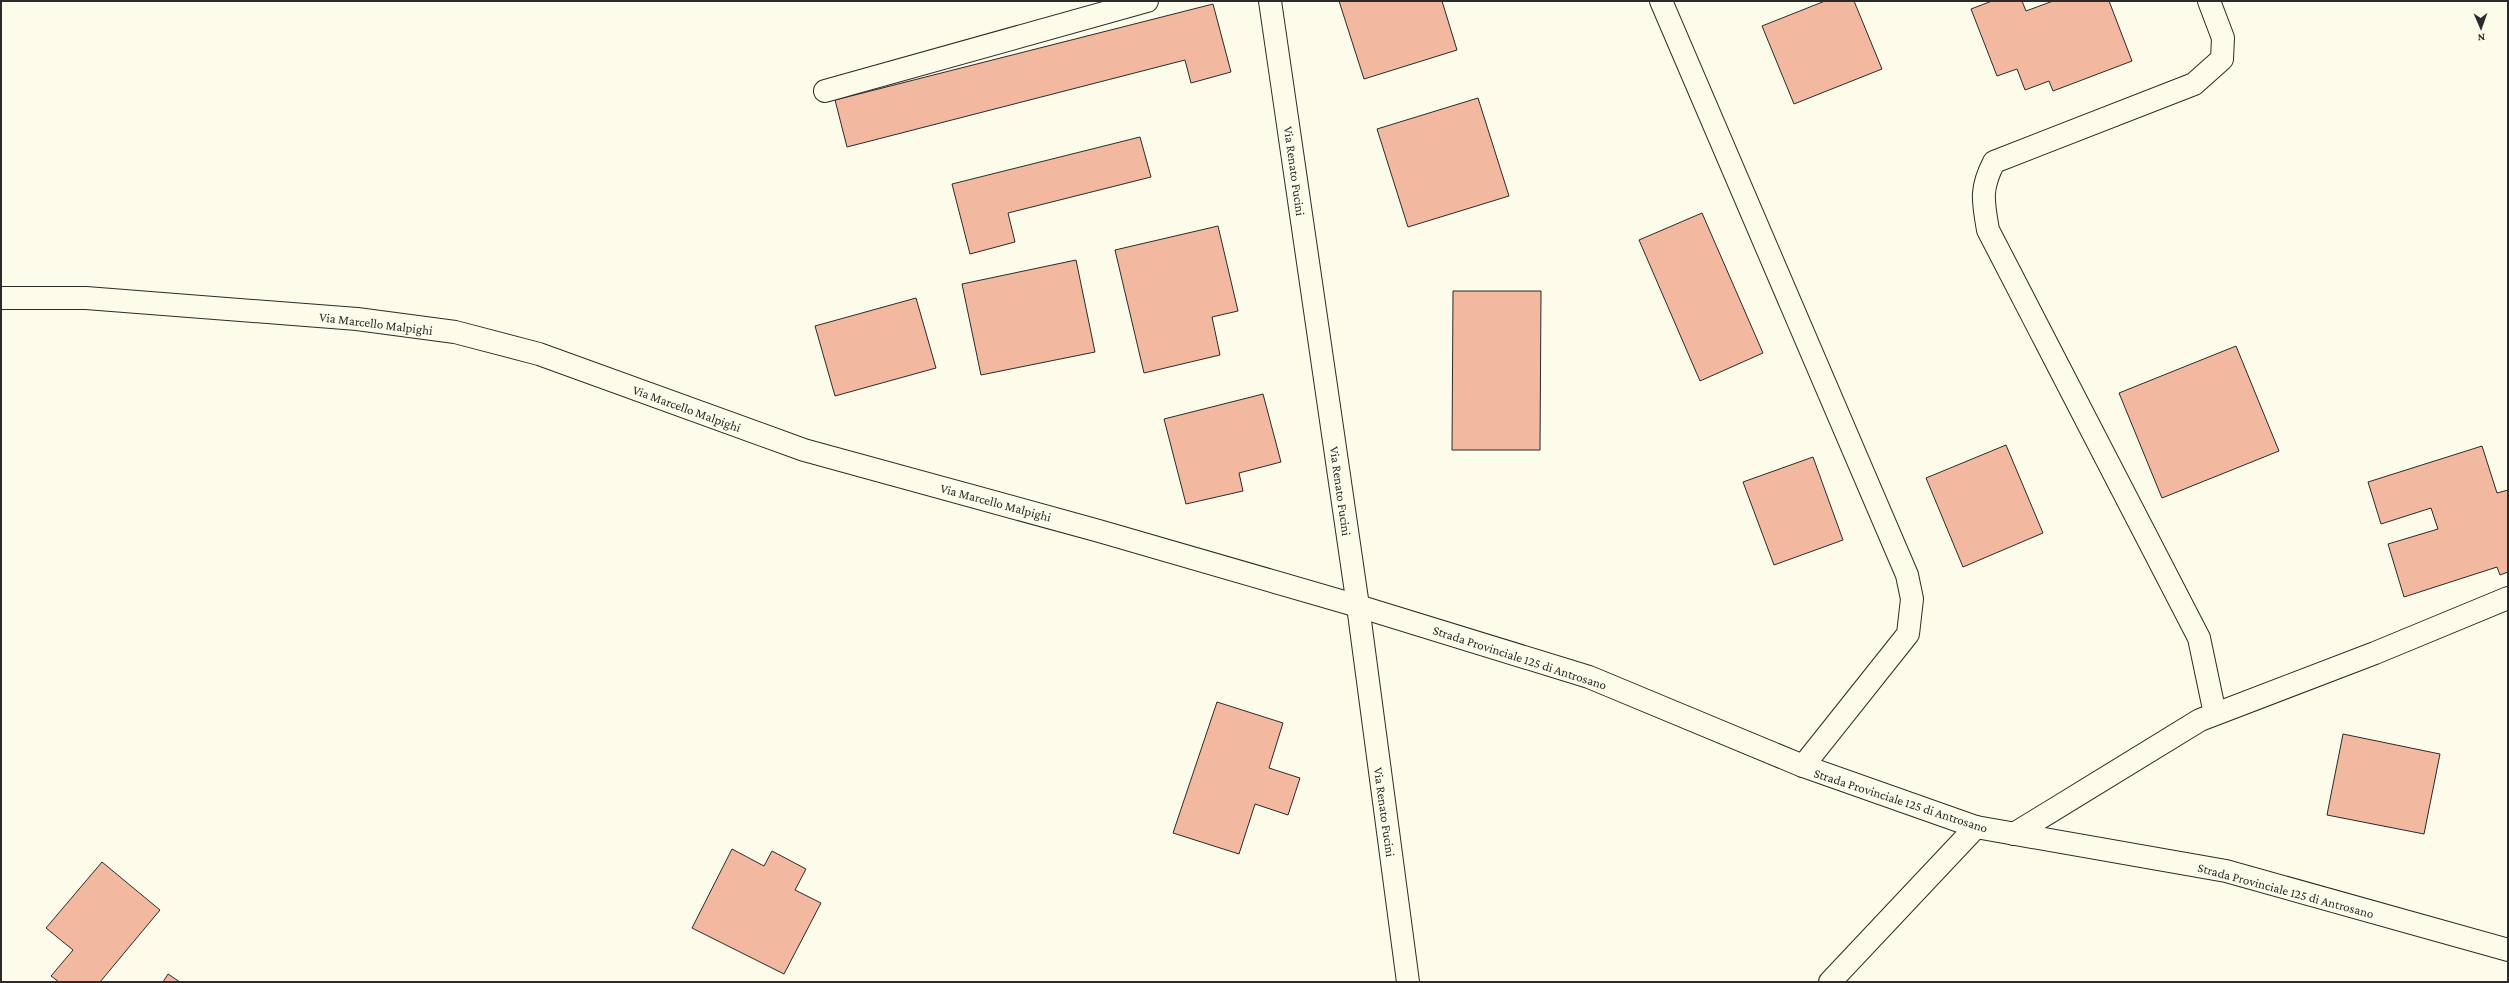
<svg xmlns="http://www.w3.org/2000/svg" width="2509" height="983" font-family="'Crimson Pro',serif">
<rect width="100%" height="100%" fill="#fdfbea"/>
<path fill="#f2b8a0" stroke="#2b2b2b" d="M1339 1H1442L1457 50 1364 79Z
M1825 1H1854L1882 69 1794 104 1762 26Z
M1992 1H2022L2026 11 2053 1H2109L2132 61 2053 91 2049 81 2025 90 2017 69 1997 76 1971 9Z
M1213 4 1231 72 1191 83 1185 60 847 147 835 100Z
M1478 98 1509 196 1408 227 1377 129Z
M1140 137 1151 177 1008 213 1015 242 970 254 952 184Z
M1702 213 1763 353 1700 381 1639 240Z
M1218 226 1238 311 1212 317 1220 355 1144 373 1115 250Z
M1076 260 1095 352 981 375 962 284Z
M1453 291H1541L1540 450H1452Z
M916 298 936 368 835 396 815 326Z
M2236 346 2279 451 2162 498 2119 393Z
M1263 394 1281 462 1239 473 1243 491 1186 504 1164 419Z
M2006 445 2043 533 1963 567 1926 478Z
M2482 446 2497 493 2508 490V572L2500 575 2497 567 2404 597 2388 544 2438 529 2431 508 2381 524 2368 482Z
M1813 457 1843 540 1774 565 1743 482Z
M1217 702 1283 723 1269 768 1300 778 1288 815 1255 804 1239 854 1173 833Z
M2343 734 2440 754 2424 834 2327 815Z
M732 849 764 866 772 851 806 869 795 890 821 903 784 974 692 928Z
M102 862 160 910 100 982H59L51 976 73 950 46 928Z
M168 974 180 982H163Z"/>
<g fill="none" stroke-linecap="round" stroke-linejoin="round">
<defs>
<path id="minor" d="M1270 1 1358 606 1408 982
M1661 1 1907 575 1912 599 1908 634 1803 766
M2209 1 2223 38 2222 59 2194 84 1994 162C1980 189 1983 201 1988 230L2199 638 2215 714
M825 91 1147 1
M2014 834 2200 720 2375 653 2508 598
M1830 982 1976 827"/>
<path id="major" d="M1 298H86L357 319 455 332 539 354 804 450 1099 531 1358 606 1589 677 1803 766 1976 827 2226 871 2508 950"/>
</defs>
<use href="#minor" stroke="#2b2b2b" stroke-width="24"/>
<use href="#major" stroke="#2b2b2b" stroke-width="24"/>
<use href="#minor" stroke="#fdfbea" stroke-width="22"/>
<use href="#major" stroke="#fdfbea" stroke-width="22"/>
</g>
<g text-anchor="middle" stroke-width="3" stroke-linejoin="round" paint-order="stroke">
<g font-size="13" fill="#2b2b2b" stroke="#fdfbea">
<text transform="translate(1295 171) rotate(82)" y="5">Via Renato Fucini</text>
<text transform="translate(376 323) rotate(7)" y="5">Via Marcello Malpighi</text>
<text transform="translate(687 408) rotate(20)" y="5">Via Marcello Malpighi</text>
<text transform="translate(1341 491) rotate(82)" y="5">Via Renato Fucini</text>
<text transform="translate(996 502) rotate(15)" y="5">Via Marcello Malpighi</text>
<text transform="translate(1520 657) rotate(18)" y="5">Strada Provinciale 125 di Antrosano</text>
<text transform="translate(1901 800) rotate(18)" y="5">Strada Provinciale 125 di Antrosano</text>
<text transform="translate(1385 812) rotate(82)" y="5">Via Renato Fucini</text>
<text transform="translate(2286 890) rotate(15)" y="5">Strada Provinciale 125 di Antrosano</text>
</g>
</g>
<rect width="2509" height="983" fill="none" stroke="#2b2b2b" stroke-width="4"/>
<g transform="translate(2481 28) rotate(178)" stroke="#fdfbea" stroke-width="3" paint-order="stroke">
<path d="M0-3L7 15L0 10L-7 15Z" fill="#2b2b2b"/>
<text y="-6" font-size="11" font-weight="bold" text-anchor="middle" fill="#2b2b2b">N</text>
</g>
</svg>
